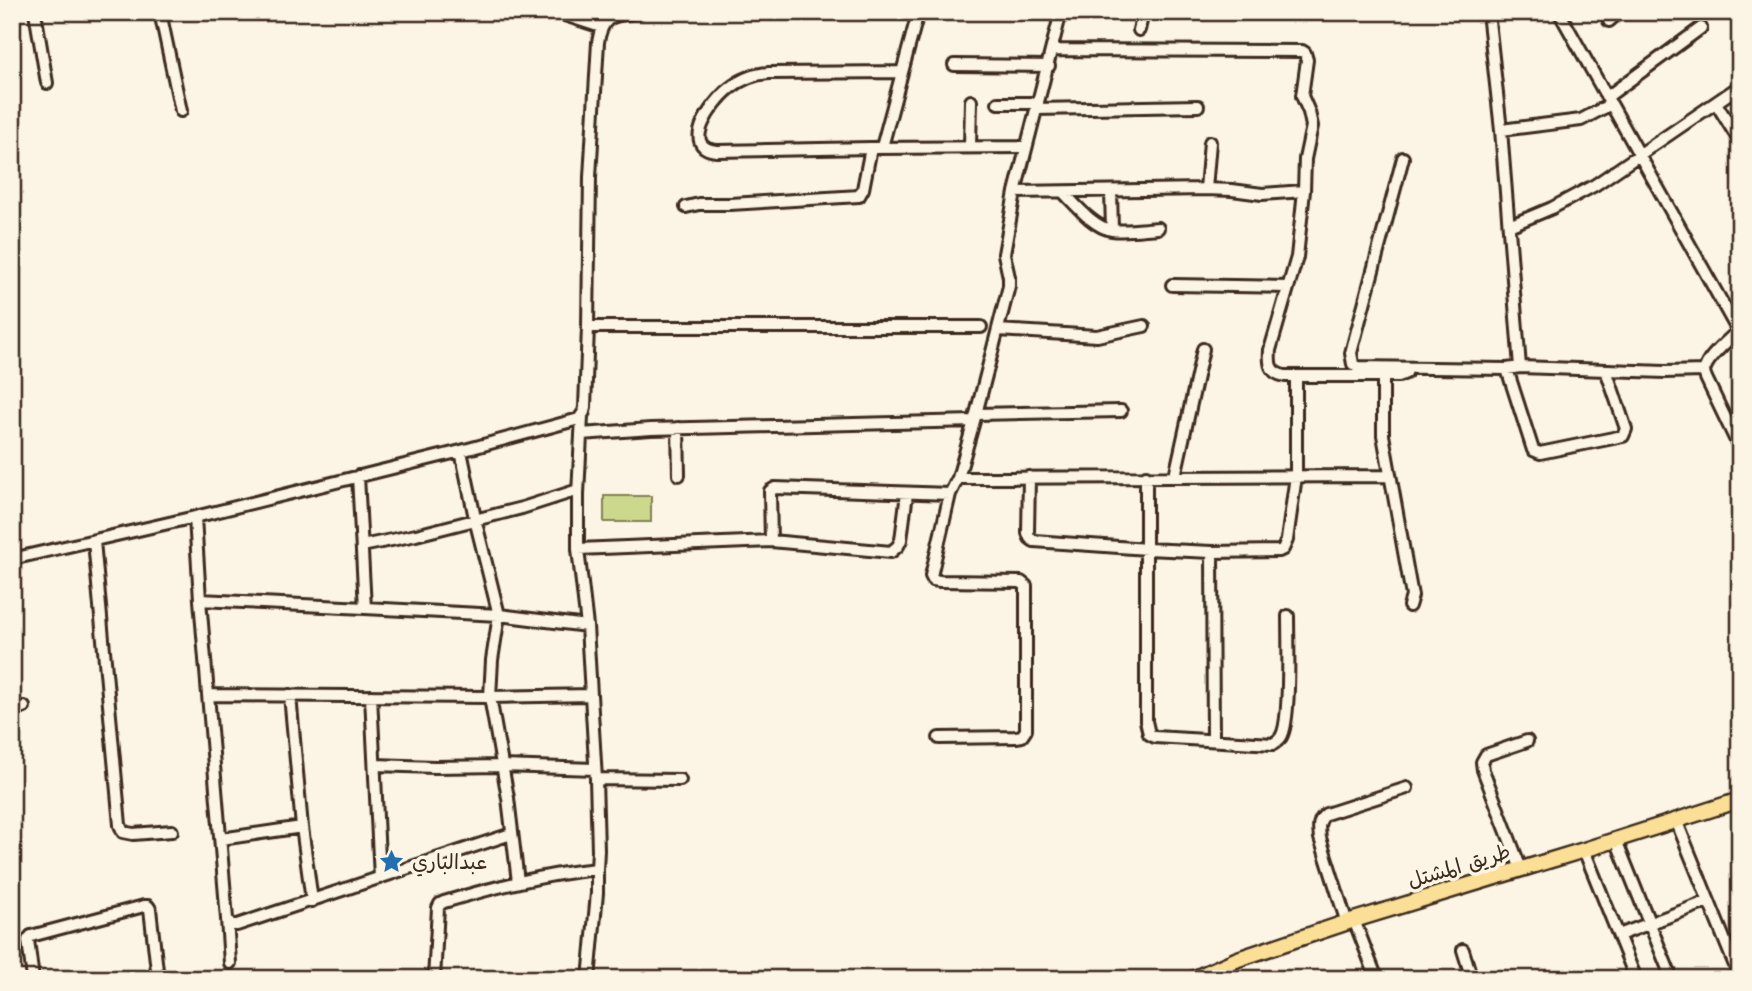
<svg xmlns="http://www.w3.org/2000/svg" width="1752" height="991" font-family="'Comic Neue','Playpen Sans Arabic',sans-serif">
<rect width="100%" height="100%" fill="#fcf5e5"/>
<filter id="ink" filterUnits="userSpaceOnUse"><feTurbulence type="fractalNoise" baseFrequency=".0143" numOctaves="2"/><feDisplacementMap in="SourceGraphic" scale="14" xChannelSelector="R" yChannelSelector="G"/><feConvolveMatrix kernelMatrix="1 2 1 2 8 2 1 2 1" color-interpolation-filters="sRGB"/></filter>
<g filter="url(#ink)">
<path fill="#ccd88b" stroke="#848154" stroke-width="2" d="M604 496H651V522H604Z"/>
<g fill="none" stroke-linecap="round" stroke-linejoin="round">
<defs>
<path id="minor" d="M35 12 47 83
M160 12 181 111
M555 12 601 27
M1488 12 1501 130 1520 367
M1559 12 1609 101
M1609 21 1619 12
M1139 30 1143 12
M1052 50 1302 51 1305 53 1307 60 1302 96 1309 112 1312 126 1305 159 1304 191
M954 65 1049 66
M902 72 769 73C753 74 741 79 729 89 714 101 678 148 717 151L871 148 1026 147
M1607 97 1701 28
M998 103H1038
M1716 103 1740 142
M1036 109 1198 106
M1501 130 1581 120 1611 104 1738 331
M882 147 918 13
M970 147 971 101
M1403 158 1351 353 1353 364 1357 367 1507 369 1520 367 1665 372 1704 371
M1206 189 1210 142
M1111 191 1112 230
M1015 192 1206 189 1232 190 1262 194 1304 191 1297 257 1270 350C1269 363 1269 373 1285 376H1399L1406 373 1407 369
M1063 192C1075 204 1094 228 1112 230 1126 232 1143 229 1158 228
M686 207 699 204H730L859 196 863 189 871 148
M1509 226 1552 208 1595 185 1740 86
M1172 285 1288 287
M588 327H981
M1740 329C1730 339 1711 354 1706 366 1703 372 1704 372 1706 378L1740 449
M998 330 1097 336 1144 326
M1507 369 1533 450 1540 453 1623 436 1626 429 1606 370
M1383 376V435L1412 596 1409 606
M976 414 1121 411
M678 428 679 475
M581 434 651 429 974 421
M461 451 476 523 499 615 492 660 490 697 508 798 518 882
M358 476 365 608 499 615 587 626
M1146 476V721L1149 734 1155 737 1273 744C1276 742 1279 740 1281 737 1291 722 1288 638 1288 616
M1175 476 1203 349
M1029 477 1028 533 1030 538 1034 541 1147 549 1212 552 1279 551 1283 549 1287 540 1296 476V376
M958 478 1390 476
M195 517 200 600 227 919 231 925H237L511 834
M94 541 120 825 123 832 133 834 172 831
M771 541 770 491 775 488 950 494
M362 546 416 535 522 508 578 490
M578 549 771 541 891 552 898 546 901 540 907 493
M1212 552 1213 740
M12 559 195 517 461 451 579 419 584 412 585 407 588 327 590 177 598 42C603 13 614 16 639 12
M200 600 365 608
M209 695 490 697 591 695
M290 695 302 827 312 901
M371 696 380 878
M12 707H24
M939 738 1016 737 1022 736 1026 730V586L1021 582 940 581 933 580 931 576 950 494 958 478 976 414 1009 286V277L1004 254 1015 192 1061 12
M375 765 435 767 502 766 595 769
M596 779 680 780
M1676 820 1740 978
M221 839 302 827
M1616 840 1672 979
M1584 850 1636 979
M1521 869 1483 770 1482 762 1486 755 1527 741
M227 919 230 963
M1354 920 1377 979
M1347 923 1320 838C1319 828 1317 821 1326 814L1407 788
M1619 935 1709 901
M1463 950 1472 979
M33 979 28 940 31 936 144 906H148L150 909 158 979
M434 979 438 908 440 904 444 902C494 887 545 874 597 869L598 850 596 779 591 695 587 626 578 549V494L582 416
M589 979 597 893V869"/>
<path id="major" d="M1193 979 1238 959 1354 920 1584 850 1740 800"/>
</defs>
<use href="#minor" stroke="#3b2a1e" stroke-width="16"/>
<use href="#major" stroke="#3b2a1e" stroke-width="19"/>
<use href="#minor" stroke="#fcf5e5" stroke-width="10"/>
<use href="#major" stroke="#fbdf96" stroke-width="14"/>
</g>
</g>
<defs>
<symbol id="sight-bare" viewBox="-9 -9 18 18"><path d="M0-6L1.8-2.2L6-1.7L2.9 1.2L3.7 5.4L0 3.3L-3.7 5.4L-2.9 1.2L-6-1.7L-1.8-2.2Z" fill="#1f6fb2" stroke="#fcf5e5" stroke-width="2.5" paint-order="stroke"/></symbol>
</defs>
<g fill-rule="evenodd">
<use href="#sight-bare" x="374" y="844" width="35" height="35"/>
</g>
<g text-anchor="middle" stroke-width="7" stroke-linejoin="round" paint-order="stroke">
<g font-size="21" fill="#3b2a1e" stroke="#fcf5e5" text-anchor="start">
<text x="412" y="869">عبدالباري</text>
</g>
<g font-size="21" fill="#3b2a1e" stroke="#fcf5e5">
<text transform="translate(1459 866) rotate(-17)" y="7">طريق المشتل</text>
</g>
</g>
<rect width="1752" height="991" fill="none" stroke="#fcf5e5" stroke-width="42"/>
<rect x="21" y="21" width="1710" height="949" fill="none" stroke="#3b2a1e" stroke-width="2.5" filter="url(#ink)"/>
</svg>
